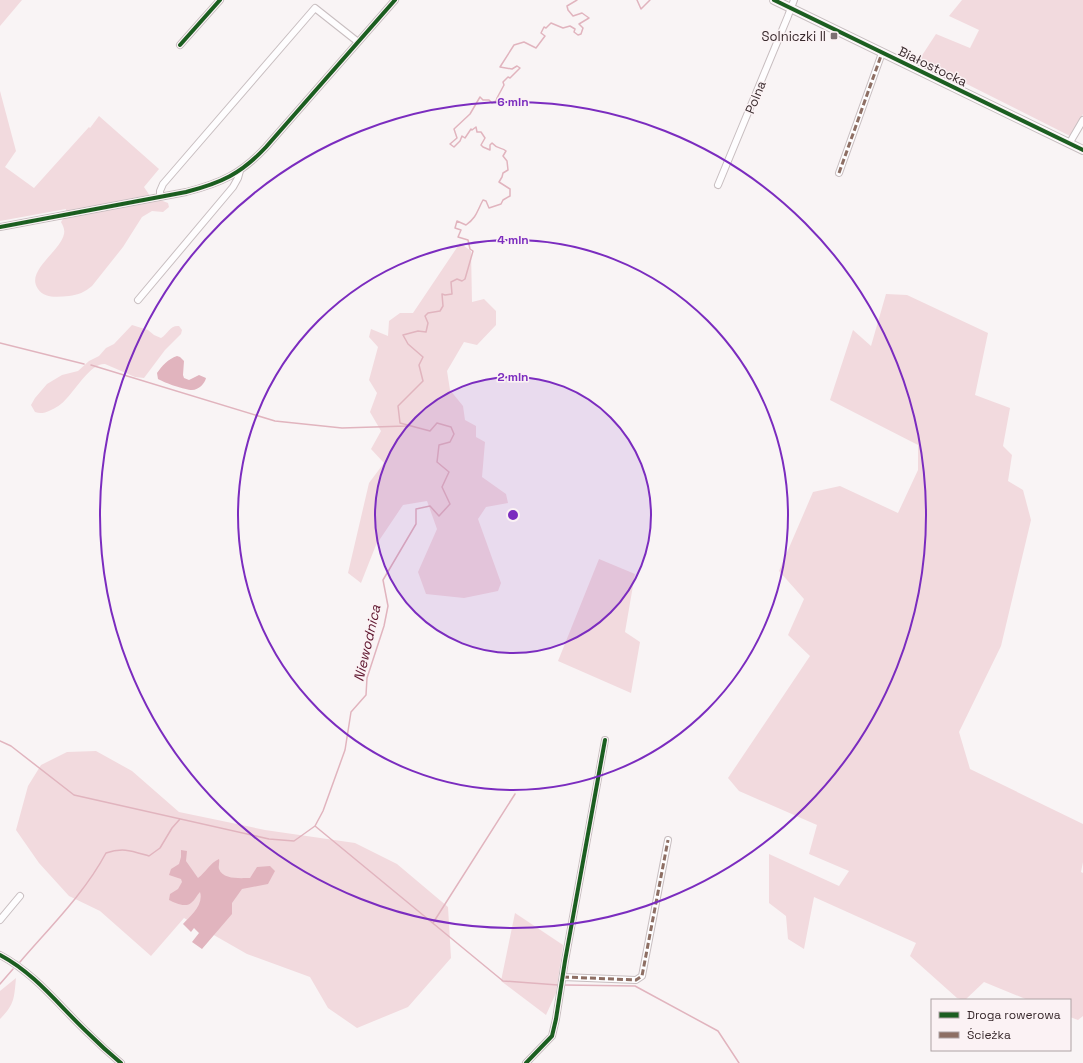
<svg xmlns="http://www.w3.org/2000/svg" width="1083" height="1063" font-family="'Space Grotesk',sans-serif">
<rect width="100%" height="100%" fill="#f9f4f5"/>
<path fill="#f2dade" d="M0 0H22L0 26Z
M962 0H1083V114L1070 136 919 60 936 34 970 48 979 30 949 16Z
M0 91 16 151 5 167 34 188 89 127 90 128 99 116 159 169 144 187 150 196 168 203 169 207 163 212 152 211 142 217 123 247 92 286C85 292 78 295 69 296 58 297 45 299 38 289 25 271 60 252 64 234 65 229 63 226 61 222L65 216 66 209 0 221Z
M460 243 471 251 472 302 484 299 496 311V325L477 345 464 342 447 371 450 390 463 406 465 420 476 426V437L485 442 482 477 506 494 508 503 486 507 478 519 501 583 498 591 464 598 426 594 418 572 437 529 427 501 403 505 376 545 361 583 348 573 369 483 384 463 371 449 381 431 370 412 377 393 369 380 378 347 369 337 371 329 388 336 389 321 400 313H413Z
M886 294 907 295 988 333 975 395 1010 408 1003 446 1012 455 1008 481 1023 490 1031 520 1001 646 959 732 970 769 1083 824V862L1081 872 1083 873V1016L1078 1020 1070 1017V1000H1028L984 982 965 1000 957 998 910 956 916 943 814 897 804 949 788 939 786 916 769 903V854L839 886 849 871 809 854 817 825 739 791 728 778 810 656 788 635 804 599 779 571 813 492 840 486 898 513 918 470V445L830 400 853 330 871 346Z
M132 325 148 330 154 335 161 338C168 334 170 325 179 326L182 330 181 334 165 350 144 378 135 377 105 364C91 363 76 389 67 398 62 404 56 408 49 411 45 413 40 414 35 412L31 405 35 398 47 384 62 375 78 371 89 361 99 356 106 348 114 344Z
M599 559 635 574 625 632 640 642 631 693 558 661Z
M96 751 132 771 179 812 265 830 355 843 397 864 448 907 451 958 408 1007 357 1028 328 1008 310 977 247 954 184 918 151 956 100 911 69 896 39 863 16 830 28 786 41 765 67 752Z
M515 913 563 945 556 993 546 1015 501 981Z
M16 978C14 998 15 1004 0 1019V991Z"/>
<path fill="#e1b4be" d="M177 356 180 357 184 361 183 375 184 378 189 380 199 375 206 378C205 383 199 390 192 390 185 390 165 383 158 379L157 373C162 366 168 359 177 356Z
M181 850 187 851 186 861 198 878C206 872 210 863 219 859 220 862 218 866 219 869 223 880 241 878 250 878L257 867 270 866 275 871 268 884 242 889 232 903V914L202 949 192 942 199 933 194 928 191 932 183 924C190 916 204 905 200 892 197 895 195 900 191 903 185 908 175 903 169 900L170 894 178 889 182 882 181 879 169 875 171 869 179 864 181 857Z"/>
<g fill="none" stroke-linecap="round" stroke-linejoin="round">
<path stroke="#e1b4be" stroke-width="1.5" d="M637 0 641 9 650 0
M0 343 84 364
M91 365 275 421 342 428 406 426
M0 741 11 746 74 795 269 839 294 841 315 826 323 811 345 750 351 712 366 695 367 678 384 626 388 606 383 580 416 524V509L430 506 439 516 450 504 442 487 449 472 437 462 439 445 450 442 454 434 451 427 437 423 430 431 400 423 398 406 423 381 419 365 423 357 408 344 403 335 418 331 426 332 428 323 425 316 428 313 440 311 443 306 442 294 445 295 452 294 451 282 457 279 462 281 465 279 473 251 470 249 468 240 458 237 461 230 455 228 457 221 466 225C477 217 477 211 483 200L486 201 489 208 501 204 503 200 510 196V189L499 182 502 177 503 173 508 170 507 161 503 156 506 151C502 147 498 150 492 143L490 145V150L483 147 481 145 485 138 481 132H477L476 127 472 130 471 129 465 138 462 136 460 141 454 147 450 144 457 138 454 129 470 114 480 97 483 100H489L492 103 496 101 497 98 504 85 503 82 508 77 510 78 520 68 517 66 512 69 500 67 514 45 524 42 536 48 545 36 541 33 544 27 546 28 551 23 563 28 570 26 575 29 574 32 578 35 581 34 583 28 579 24 589 18 582 13 573 16 568 10 567 6 577 0
M315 826 503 981 558 985
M433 923 515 794
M20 962C50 927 84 894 106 853 123 847 132 851 149 856L160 848 172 828 180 819
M0 984 13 969
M565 985 635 986 718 1031 739 1063"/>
<defs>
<path id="minor" d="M180 45 220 0
M1069 144 1083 120
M839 173 882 53
M718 185 788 16 794 0
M160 196V191L163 184 315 8 358 42
M0 227 186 192C221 183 241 174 266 147L395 0
M138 300 233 187 238 178 240 171
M0 920 20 896
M0 955C36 974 60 1007 89 1034 99 1044 110 1054 121 1063
M563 977 636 980 642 976 668 840
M526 1063 552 1036 556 1019 565 961 605 740"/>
<path id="tertiary" d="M774 0 1083 150"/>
</defs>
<use href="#minor" stroke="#c8bec0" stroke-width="8"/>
<use href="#tertiary" stroke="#c8bec0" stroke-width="10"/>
<use href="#minor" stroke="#fefdfe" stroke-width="6"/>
<use href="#tertiary" stroke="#fefdfe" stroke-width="8"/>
<path stroke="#8d6e63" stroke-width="3" stroke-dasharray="6 3" stroke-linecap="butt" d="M839 173 882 53
M563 977 636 980 642 976 668 840"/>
<defs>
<path id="cycleway" d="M774 0 1083 150
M180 45 220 0
M0 227 186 192C221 183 241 174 266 147L395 0
M0 955C36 974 60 1007 89 1034 99 1044 110 1054 121 1063
M526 1063 552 1036 556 1019 565 961 605 740"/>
</defs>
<use href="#cycleway" stroke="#fbf2f4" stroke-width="6"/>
<use href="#cycleway" stroke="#1b5e20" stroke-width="4"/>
</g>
<circle cx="513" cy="515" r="138" fill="#7b2cbf" fill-opacity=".12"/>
<g fill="none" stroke="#7b2cbf" stroke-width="2">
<circle cx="513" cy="515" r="138"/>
<circle cx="513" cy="515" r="275"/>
<circle cx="513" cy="515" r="413"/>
</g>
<rect fill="#7c7072" stroke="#fbf2f4" stroke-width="1.5" x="830" y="32" width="8" height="8" rx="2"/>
<g text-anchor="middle" stroke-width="3" stroke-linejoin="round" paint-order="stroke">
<g font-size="13" fill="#38292c" stroke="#fbf2f4" text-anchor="end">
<text x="826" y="41">Solniczki II</text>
</g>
<g font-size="13" fill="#38292c" stroke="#fbf2f4">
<text transform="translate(933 66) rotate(26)" y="5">Białostocka</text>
<text transform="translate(755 97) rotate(-68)" y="5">Polna</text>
</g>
<g font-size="14" font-style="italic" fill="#5f172f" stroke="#fbf2f4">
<text transform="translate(367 643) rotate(-77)" y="5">Niewodnica</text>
</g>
</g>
<circle cx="513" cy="515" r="6" fill="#7b2cbf" stroke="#fbf2f4" stroke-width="2"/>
<g font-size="12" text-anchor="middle" font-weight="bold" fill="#7b2cbf" stroke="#fbf2f4" stroke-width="3" stroke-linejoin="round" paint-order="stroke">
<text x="513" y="106">6 min</text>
<text x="513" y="244">4 min</text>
<text x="513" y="381">2 min</text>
</g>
<rect x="931" y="999" width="140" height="52" fill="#fbf2f4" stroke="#ada2a4"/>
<rect x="939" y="1012" width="20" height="6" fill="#1b5e20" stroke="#ada2a4"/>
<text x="967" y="1019" font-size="12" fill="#38292c">Droga rowerowa</text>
<rect x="939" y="1032" width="20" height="6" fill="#8d6e63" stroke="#ada2a4"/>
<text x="967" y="1039" font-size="12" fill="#38292c">Ścieżka</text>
</svg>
